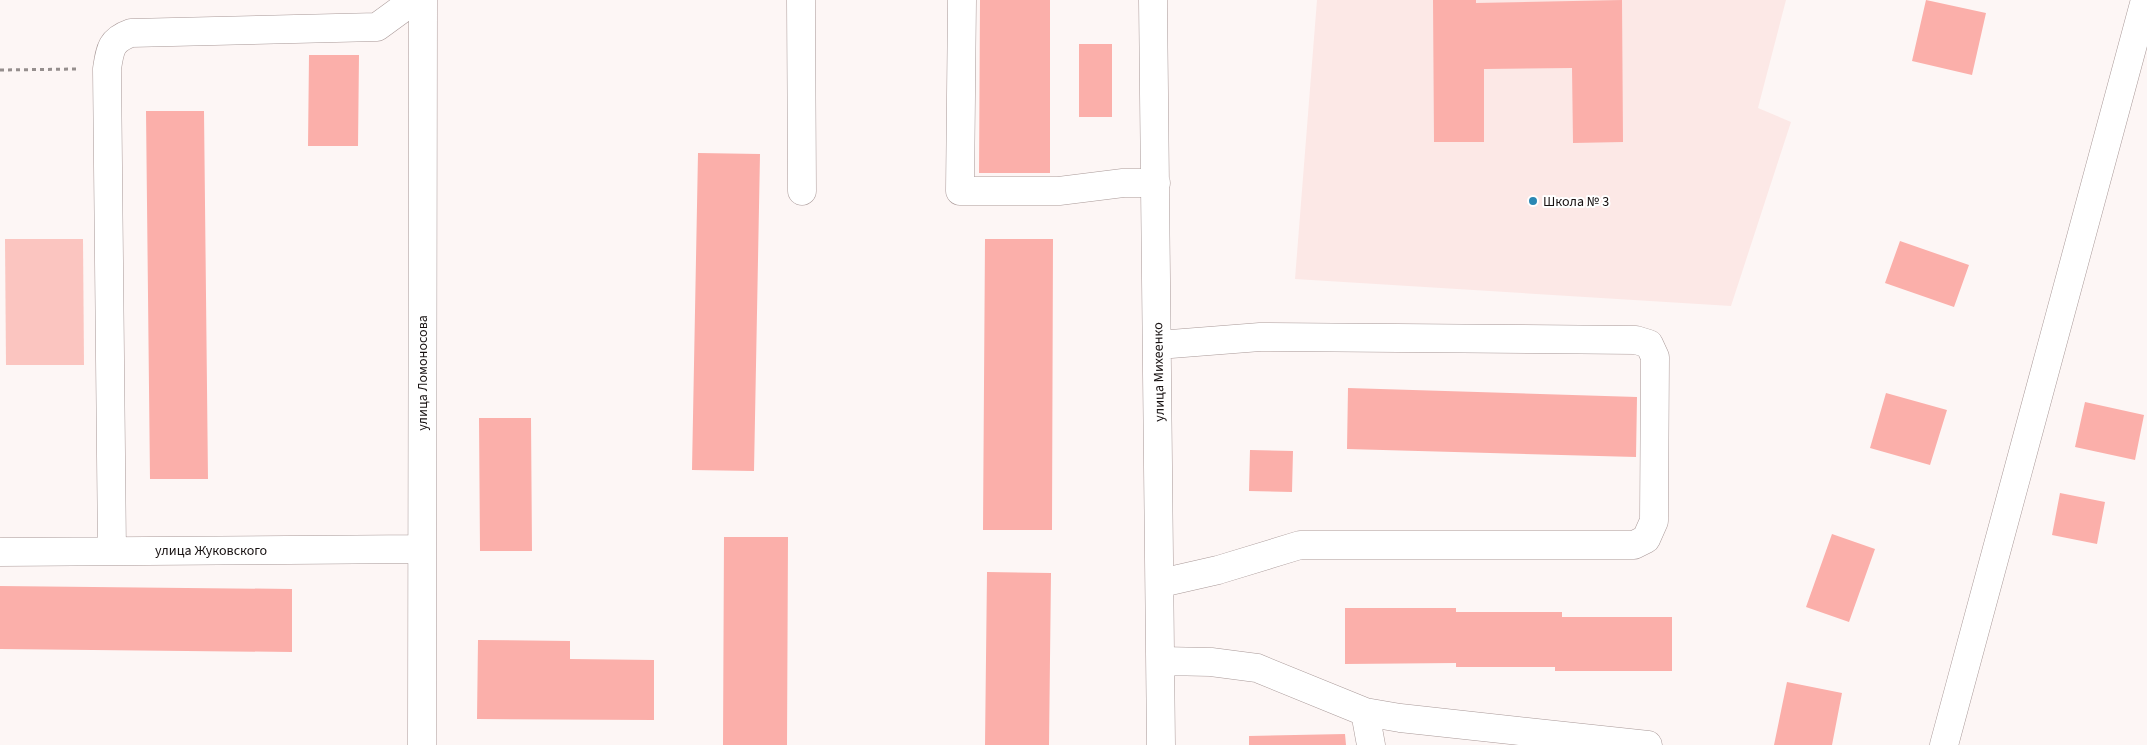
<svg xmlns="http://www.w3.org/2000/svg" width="2147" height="745" font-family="'Source Sans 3',sans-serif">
<rect width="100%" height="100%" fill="#fdf6f5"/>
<path fill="#fce8e6" d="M1317 0H1786L1758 108 1791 122 1731 306 1295 279Z"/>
<path fill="#fbc5c0" d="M5 239H83L84 365H6Z"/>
<path fill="#fbafaa" d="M980 0H1050V173H979Z
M1433 0H1476V3L1622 0 1623 142 1573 143 1572 68 1484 69V142H1434Z
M1926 0 1986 13 1972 75 1912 61Z
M1079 44H1112V117H1079Z
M309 55H359L358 146H308Z
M146 111H204L208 479H150Z
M698 153 760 154 754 471 692 470Z
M985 239H1053L1052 530H983Z
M1900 241 1969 265 1954 307 1885 283Z
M1348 388 1637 397 1636 457 1347 449Z
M1886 393 1947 410 1930 465 1870 448Z
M2085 402 2144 415 2135 460 2075 447Z
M479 418H531L532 551H480Z
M1250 450 1293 451 1292 492 1249 491Z
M2060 493 2105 502 2097 544 2052 535Z
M1832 534 1875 549 1849 622 1806 607Z
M724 537H788L787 745H723Z
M987 572 1051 573 1049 745H985Z
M0 586 292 589V652L0 649Z
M1345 608H1456V612H1562V617H1672V671H1555V667H1456V663L1345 664Z
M478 640 570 641V659L654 660V720L477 719Z
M1787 682 1842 693 1832 745H1774Z
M1345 734 1346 745H1249V736Z"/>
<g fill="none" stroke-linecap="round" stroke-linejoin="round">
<defs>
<path id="minor" d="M801 0 802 191
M962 0 960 191H1059L1123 183H1156
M1153 0 1161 745
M1158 345 1260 337 1636 340 1649 344 1655 357 1654 521 1646 539 1634 545H1300L1218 570 1161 583
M112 551 107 69C110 49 111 40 131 33L377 27 414 0
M0 552 422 549
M1162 661 1211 662 1257 668 1365 712 1400 718 1648 745
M1365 712 1371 745
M422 745 423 0
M1944 745 2145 0"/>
</defs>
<use href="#minor" stroke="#a99998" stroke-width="29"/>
<path stroke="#958e8d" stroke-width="3" stroke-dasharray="4 4" stroke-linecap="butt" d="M0 70 77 69"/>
<use href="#minor" stroke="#fff" stroke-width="28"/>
</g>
<circle fill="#2a87b3" stroke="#fff" stroke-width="2" cx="1533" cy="201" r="5"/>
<g text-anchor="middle" stroke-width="4" stroke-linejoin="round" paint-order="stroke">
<g font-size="14" fill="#171111" stroke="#fff" text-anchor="start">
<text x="1543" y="206">Школа № 3</text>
</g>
<g font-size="14" fill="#171111" stroke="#fff">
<text transform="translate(1158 372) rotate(-91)" y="5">улица Михеенко</text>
<text transform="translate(422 373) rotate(-90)" y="5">улица Ломоносова</text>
<text x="211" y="555">улица Жуковского</text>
</g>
</g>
</svg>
